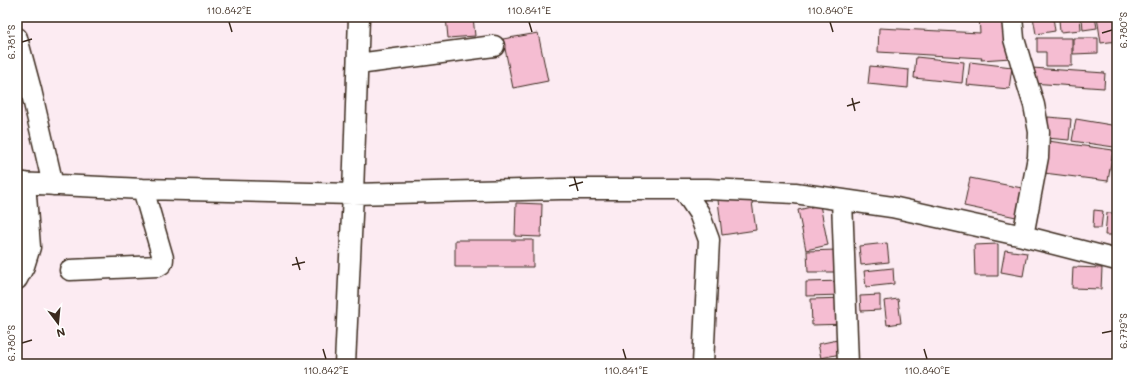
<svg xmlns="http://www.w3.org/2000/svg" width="1134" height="381" font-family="Mali,sans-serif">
<rect width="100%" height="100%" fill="#fcebf2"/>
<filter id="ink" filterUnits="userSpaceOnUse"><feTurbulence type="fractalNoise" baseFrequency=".025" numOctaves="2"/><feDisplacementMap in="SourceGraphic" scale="8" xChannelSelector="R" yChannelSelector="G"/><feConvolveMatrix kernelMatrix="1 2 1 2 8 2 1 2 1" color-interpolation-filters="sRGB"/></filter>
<g filter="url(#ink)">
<path fill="#f5bdd2" stroke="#3b2a1e" d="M446 17H473L475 36 448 38Z
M979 17H1009L1011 58 981 60 982 58 878 52 879 28 980 33Z
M1033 17H1053L1055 31 1036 34Z
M1080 17 1081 30 1060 32 1059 19Z
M1082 17H1095L1097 28 1083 30Z
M1097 17H1116L1117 41 1101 43Z
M538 33 548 81 513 88 503 39Z
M1037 38H1072V66H1046V52H1037Z
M1073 38H1098V53L1073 54Z
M916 57 964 62 962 83 914 78Z
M970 62 1012 67 1009 89 967 85Z
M870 66 909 70 908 88 868 84Z
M1032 68 1105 73 1104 88 1031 83Z
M1048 117 1071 119 1069 140 1046 138Z
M1076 119 1117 126 1114 147 1072 141Z
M1048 141 1113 150 1108 181 1044 173Z
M970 178 1022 188 1016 217 964 206Z
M751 195 756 230 722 235 718 200Z
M516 203 542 204 541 237 515 236Z
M820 205 828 245 806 250 798 210Z
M1094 210 1103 211 1101 228H1093Z
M1107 213H1117V235H1105Z
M455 240H533V267H455Z
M887 243 889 262 861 265 859 246Z
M998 244V276H975L974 245Z
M836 250 837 272H808L807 251Z
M1005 250 1027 253 1023 276 1001 272Z
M1073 267 1102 268 1101 289 1072 288Z
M893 268 894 284 866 287 864 271Z
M843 281V295L806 296V282Z
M880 295V310L861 311 860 296Z
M847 298 848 324 812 325 811 299Z
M898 299 901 323 887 325 884 301Z
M847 338 850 352 821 358 818 344Z
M853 356 855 364H813Z"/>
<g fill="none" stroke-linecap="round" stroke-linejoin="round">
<defs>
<path id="minor" d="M1012 17 1014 39 1024 73 1034 105 1039 132 1038 157 1023 236
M17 38 31 90 53 185
M358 64 494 46
M17 183 143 189 353 194 561 189H708L795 193 892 207 1023 236 1117 260
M683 189 699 213 709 240 703 364
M842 200 848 364
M70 270 158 266C162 264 163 263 163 258L143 189
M17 279 24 266 30 247 25 183
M345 364 353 194 359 17"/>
</defs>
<use href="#minor" stroke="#3b2a1e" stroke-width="23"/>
<use href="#minor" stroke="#fff" stroke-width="20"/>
</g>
</g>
<path fill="none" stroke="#3b2a1e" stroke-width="1.5" d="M229 22 232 32M529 22 532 32M830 22 833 32M1102 33 1112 30M22 42 32 39M852 98 855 111M847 106 860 102M574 177 578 191M569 186 583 182M296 257 300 270M292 265 305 262M1102 333 1112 331M22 343 32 340M323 349 326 359M623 349 626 359M924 349 927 359"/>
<rect width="1134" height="381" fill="none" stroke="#fff" stroke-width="44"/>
<g transform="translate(58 323) rotate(164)" stroke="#ffffff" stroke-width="3" paint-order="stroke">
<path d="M0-3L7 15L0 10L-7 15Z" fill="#3b2a1e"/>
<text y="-6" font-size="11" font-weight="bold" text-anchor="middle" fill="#3b2a1e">N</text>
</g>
<rect x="22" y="22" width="1090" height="337" fill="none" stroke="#3b2a1e" stroke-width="1.5"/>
<g font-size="10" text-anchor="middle" fill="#3b2a1e">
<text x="229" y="14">110.842°E</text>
<text x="529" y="14">110.841°E</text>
<text x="830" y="14">110.840°E</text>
<text transform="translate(1123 30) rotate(-90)" y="4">6.780°S</text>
<text transform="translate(11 42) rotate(-90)" y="4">6.781°S</text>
<text transform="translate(1123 331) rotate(-90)" y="4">6.779°S</text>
<text transform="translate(11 343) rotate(-90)" y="4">6.780°S</text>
<text x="326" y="374">110.842°E</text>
<text x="626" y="374">110.841°E</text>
<text x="927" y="374">110.840°E</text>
</g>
</svg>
